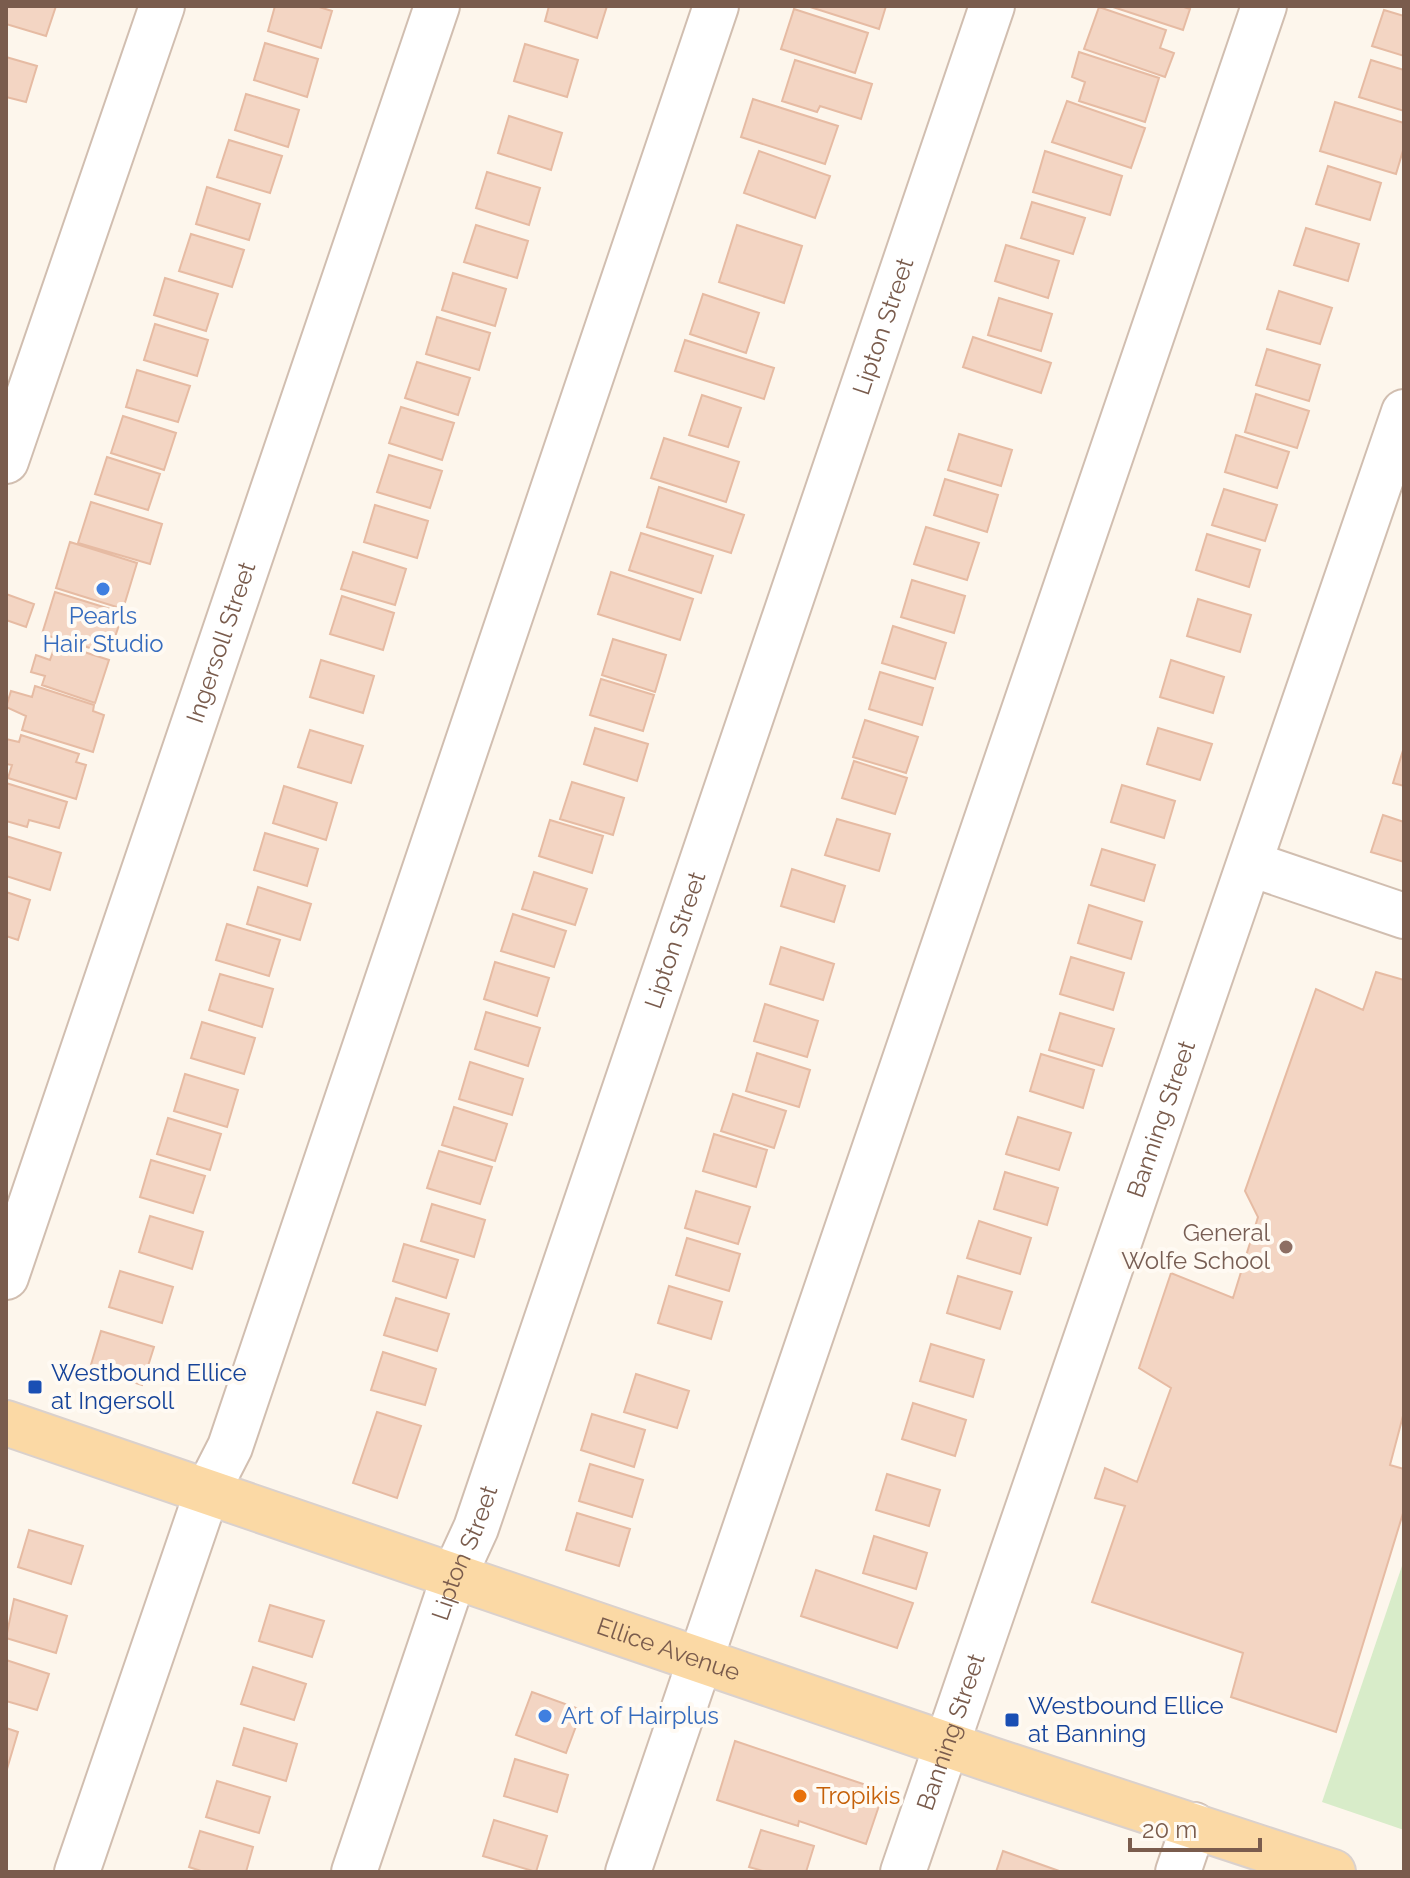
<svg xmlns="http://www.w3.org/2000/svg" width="1410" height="1878" font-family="Raleway,sans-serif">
<rect width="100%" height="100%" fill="#fdf6ec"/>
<path fill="#d8ecc9" d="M1404 1560V1830L1322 1802Z"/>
<path fill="#f3d5c3" stroke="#e6bba3" stroke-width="2" d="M6 6H56L46 36 6 24Z
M275 6H316L332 11 321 48 268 31Z
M549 6H607L597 38 545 21Z
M807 6H886L879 29Z
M1110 6H1181L1190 9 1183 30Z
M1099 7 1166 30 1160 48 1174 53 1165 77 1084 49Z
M794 9 868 33 855 73 781 49Z
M1384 10 1404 16V56L1372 46Z
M265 43 318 59 307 97 254 80Z
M525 44 578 60 567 97 514 81Z
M1079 52 1159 78 1145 122 1079 101 1085 82 1072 77Z
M6 57 37 66 26 102 6 97Z
M795 60 872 84 861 119 820 106 817 112 782 101Z
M1371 60 1404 70V111L1359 97Z
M246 94 299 110 288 147 235 130Z
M753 99 838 126 825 164 741 137Z
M1067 101 1145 128 1131 168 1052 142Z
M1335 102 1404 123V147L1396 174 1320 151Z
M509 116 562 133 551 170 498 153Z
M229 140 282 156 270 193 217 177Z
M759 151 830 176 815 218 744 193Z
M1045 151 1122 176 1110 215 1033 192Z
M1328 166 1381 183 1370 220 1316 204Z
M487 172 540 188 529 225 476 208Z
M207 187 260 204 249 240 196 224Z
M1032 202 1085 218 1073 254 1021 238Z
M476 225 528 241 517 278 464 262Z
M737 225 802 246 784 303 719 282Z
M1306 228 1359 244 1348 281 1294 265Z
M191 234 244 250 232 287 179 271Z
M1006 245 1059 261 1048 298 995 281Z
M453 273 506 289 495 326 442 310Z
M165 278 218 294 206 331 154 315Z
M1279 291 1332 308 1320 344 1267 329Z
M703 294 759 313 746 353 690 334Z
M999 298 1052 314 1041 351 988 335Z
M437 317 490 333 479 370 426 354Z
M155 324 208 340 197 376 144 360Z
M973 337 1051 363 1041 393 963 367Z
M685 340 774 368 764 399 675 371Z
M1267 349 1320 365 1309 401 1256 385Z
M417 362 470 378 458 415 405 398Z
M137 370 190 386 178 422 126 407Z
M1256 394 1309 411 1297 448 1245 432Z
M702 395 741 408 728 447 689 435Z
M401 407 454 423 442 460 389 443Z
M123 416 176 433 164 470 111 453Z
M959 434 1012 450 1001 486 948 470Z
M1236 435 1289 452 1277 488 1225 472Z
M664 438 739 462 726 502 651 478Z
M389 455 442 471 430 508 377 492Z
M107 457 160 474 148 510 95 494Z
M945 479 998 495 987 532 934 515Z
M659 487 744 515 731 553 647 527Z
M1224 489 1277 505 1265 541 1212 525Z
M91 502 162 524 150 564 78 543Z
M375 505 428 521 417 558 364 542Z
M926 527 979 543 967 580 914 564Z
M641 533 713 556 701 593 629 570Z
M1207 534 1260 550 1249 587 1196 570Z
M70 542 137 563 123 609 56 588Z
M353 552 406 569 395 605 341 589Z
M611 572 693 599 680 640 598 614Z
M912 580 965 596 954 633 901 617Z
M55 592 123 613 115 637 103 634 97 650 42 634Z
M6 594 34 604 26 627 6 620Z
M342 596 394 613 383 650 330 634Z
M1198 599 1251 615 1240 652 1187 636Z
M893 626 946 643 935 679 882 663Z
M613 639 666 655 655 692 602 675Z
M56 643 109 660 95 703 42 685 45 676 31 672 36 655 50 660Z
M321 660 374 676 363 713 310 697Z
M1171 660 1224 677 1213 713 1160 697Z
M880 672 933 688 922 725 869 709Z
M601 679 654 695 643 731 590 715Z
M35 686 94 705 93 711 104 715 93 752 22 730 26 716 6 707 11 691 32 697Z
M865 720 918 737 906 773 853 757Z
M595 728 648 744 637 781 584 764Z
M1158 728 1212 744 1200 780 1147 764Z
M310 730 363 746 351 783 298 767Z
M21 735 79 754 76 762 86 765 76 799 8 778 12 765 6 764V739L19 742Z
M1404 747V786L1393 783Z
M854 761 907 778 895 814 842 798Z
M572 782 624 798 613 835 560 819Z
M6 783 67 802 59 828 29 820 27 827 6 821Z
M1122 785 1175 801 1164 838 1111 822Z
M284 786 337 803 326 840 273 823Z
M1383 815 1404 822V862L1371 852Z
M837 819 890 834 879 871 825 855Z
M550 820 603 836 592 873 539 856Z
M265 833 318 849 307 886 254 870Z
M6 836 61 853 50 890 6 876Z
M1102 849 1155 865 1144 901 1091 885Z
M792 869 845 886 834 922 781 906Z
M534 872 587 889 575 925 522 909Z
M258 887 311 904 300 940 247 924Z
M6 892 30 900 18 940 6 936Z
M1089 905 1142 922 1131 959 1078 943Z
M513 914 566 931 554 967 501 951Z
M227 924 280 940 269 976 216 960Z
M781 947 834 964 823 1000 770 984Z
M1071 957 1124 973 1113 1010 1060 994Z
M495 962 549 978 537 1016 484 999Z
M1376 972 1404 980V1412L1390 1465 1404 1469V1510L1336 1732 1231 1697 1243 1653 1092 1602 1125 1506 1095 1498 1105 1468 1137 1482 1171 1388 1139 1368 1171 1273 1233 1298 1258 1217 1245 1191 1316 989 1363 1010Z
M220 974 273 989 262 1027 209 1010Z
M765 1004 818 1021 807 1057 754 1041Z
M486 1012 540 1028 528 1066 475 1049Z
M1060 1013 1114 1029 1102 1066 1049 1050Z
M202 1022 255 1038 244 1074 191 1058Z
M757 1053 810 1070 799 1107 746 1091Z
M1041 1054 1094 1070 1083 1108 1030 1091Z
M470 1062 523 1079 512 1115 459 1099Z
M185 1074 238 1090 227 1127 174 1111Z
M733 1094 786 1111 774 1148 721 1131Z
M454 1107 507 1124 495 1161 442 1145Z
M1018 1117 1071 1133 1059 1170 1006 1154Z
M168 1118 221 1134 210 1170 157 1154Z
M714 1134 767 1150 756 1187 703 1171Z
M439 1151 492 1167 480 1204 427 1188Z
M151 1160 205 1176 193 1213 140 1197Z
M1005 1172 1058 1188 1047 1225 994 1209Z
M696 1191 750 1207 738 1244 685 1228Z
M432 1204 485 1220 474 1257 421 1241Z
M150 1216 203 1232 192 1269 139 1252Z
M979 1221 1031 1238 1020 1274 967 1258Z
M687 1238 740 1254 729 1291 676 1275Z
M404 1244 458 1260 446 1298 393 1281Z
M120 1271 173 1287 162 1323 109 1307Z
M958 1276 1012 1292 1000 1329 947 1313Z
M669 1286 722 1302 711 1339 658 1323Z
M396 1298 449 1314 437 1351 384 1335Z
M101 1331 154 1347 142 1385 90 1368Z
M931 1344 984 1360 973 1397 920 1381Z
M383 1352 436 1369 425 1405 371 1390Z
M636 1374 689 1391 677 1428 624 1412Z
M913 1403 966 1420 955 1456 902 1439Z
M377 1412 421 1426 397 1498 353 1483Z
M592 1414 645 1430 634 1467 581 1450Z
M590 1464 643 1480 632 1517 579 1501Z
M887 1474 940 1490 929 1526 876 1510Z
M577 1513 630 1529 619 1566 566 1550Z
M29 1530 83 1546 71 1584 18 1567Z
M874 1536 927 1553 916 1589 863 1573Z
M816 1570 913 1603 897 1648 801 1616Z
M14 1599 67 1616 56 1653 6 1638Z
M270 1605 324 1621 312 1657 259 1641Z
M6 1660 49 1674 37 1710 6 1701Z
M253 1667 306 1684 294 1720 241 1704Z
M532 1692 582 1710 566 1753 516 1735Z
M6 1728 18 1732 7 1769H6Z
M244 1728 297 1744 286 1781 233 1765Z
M735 1741 884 1791 866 1844 799 1821 798 1826 717 1800Z
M515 1759 568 1775 557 1812 504 1796Z
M217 1781 270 1797 259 1833 206 1817Z
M494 1820 547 1836 536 1872 483 1856Z
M761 1830 814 1846 806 1872H767L749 1867Z
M200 1831 253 1847 246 1872H204L189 1867Z
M1003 1851 1062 1872H996Z"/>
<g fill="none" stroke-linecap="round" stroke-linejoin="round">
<defs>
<g id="minor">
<path d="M6 461 162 6"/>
<path d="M1251 864 1404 916"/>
<path id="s1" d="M6 1277 437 6"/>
<path d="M77 1872 207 1492 230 1447 716 6"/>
<path id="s2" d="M354 1872 454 1576 476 1528 992 6"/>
<path d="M628 1872 1264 6"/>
<path id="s3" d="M903 1872 1404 412"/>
<path d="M1178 1872 1194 1825"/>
</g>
<g id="major">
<path id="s4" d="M6 1423 992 1760 1333 1872"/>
</g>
</defs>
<use href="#minor" stroke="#d1beb0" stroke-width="48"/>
<use href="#major" stroke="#dad1cd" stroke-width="48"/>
<use href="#minor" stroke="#fff" stroke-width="44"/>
<use href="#major" stroke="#fbd9a5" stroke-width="44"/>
</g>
<g fill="#3f7fe0" stroke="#fffaf3" stroke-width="3">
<circle cx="103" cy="589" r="8"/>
<circle cx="545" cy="1716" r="8"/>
</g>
<circle fill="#8d6e63" stroke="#fffaf3" stroke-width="3" cx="1286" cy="1247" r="8"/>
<g fill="#1a4fb4" stroke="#fffaf3" stroke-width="3">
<rect x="27" y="1379" width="16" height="16" rx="4"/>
<rect x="1004" y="1712" width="16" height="16" rx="4"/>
</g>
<circle fill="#e8710a" stroke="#fffaf3" stroke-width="3" cx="800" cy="1796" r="8"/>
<g text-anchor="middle" stroke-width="8" stroke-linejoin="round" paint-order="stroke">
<g font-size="24" fill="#7a5c4d" stroke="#fffaf3">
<text dy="8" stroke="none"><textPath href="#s2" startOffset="1634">Lipton Street</textPath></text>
<text dy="8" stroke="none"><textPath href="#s1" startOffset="670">Ingersoll Street</textPath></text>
<text dy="8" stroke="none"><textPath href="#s2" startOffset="986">Lipton Street</textPath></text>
<text dy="8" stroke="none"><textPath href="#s3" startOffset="796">Banning Street</textPath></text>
<text dy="8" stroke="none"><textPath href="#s2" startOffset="338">Lipton Street</textPath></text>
<text dy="8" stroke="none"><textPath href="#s4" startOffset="700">Ellice Avenue</textPath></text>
<text dy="8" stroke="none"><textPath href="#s3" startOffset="148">Banning Street</textPath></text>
</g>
<g font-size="24" fill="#366cbe" stroke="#fffaf3">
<text x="103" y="624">Pearls<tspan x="103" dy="28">Hair Studio</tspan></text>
<text x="561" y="1724" text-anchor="start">Art of Hairplus</text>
</g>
<g font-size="24" fill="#785e54" stroke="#fffaf3" text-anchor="end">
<text x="1270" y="1241">General<tspan x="1270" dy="28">Wolfe School</tspan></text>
</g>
<g font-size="24" fill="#164399" stroke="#fffaf3" text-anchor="start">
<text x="51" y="1381">Westbound Ellice<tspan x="51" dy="28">at Ingersoll</tspan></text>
<text x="1028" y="1714">Westbound Ellice<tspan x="1028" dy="28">at Banning</tspan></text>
</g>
<g font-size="24" fill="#c56008" stroke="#fffaf3" text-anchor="start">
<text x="816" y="1804">Tropikis</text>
</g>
</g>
<rect width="1410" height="1878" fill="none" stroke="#7a5c4d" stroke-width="16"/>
<path d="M1130 1838v12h130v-12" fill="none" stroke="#7a5c4d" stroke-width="4"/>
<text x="1142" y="1838" font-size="24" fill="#7a5c4d" stroke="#fffaf3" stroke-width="6" paint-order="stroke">20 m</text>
</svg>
